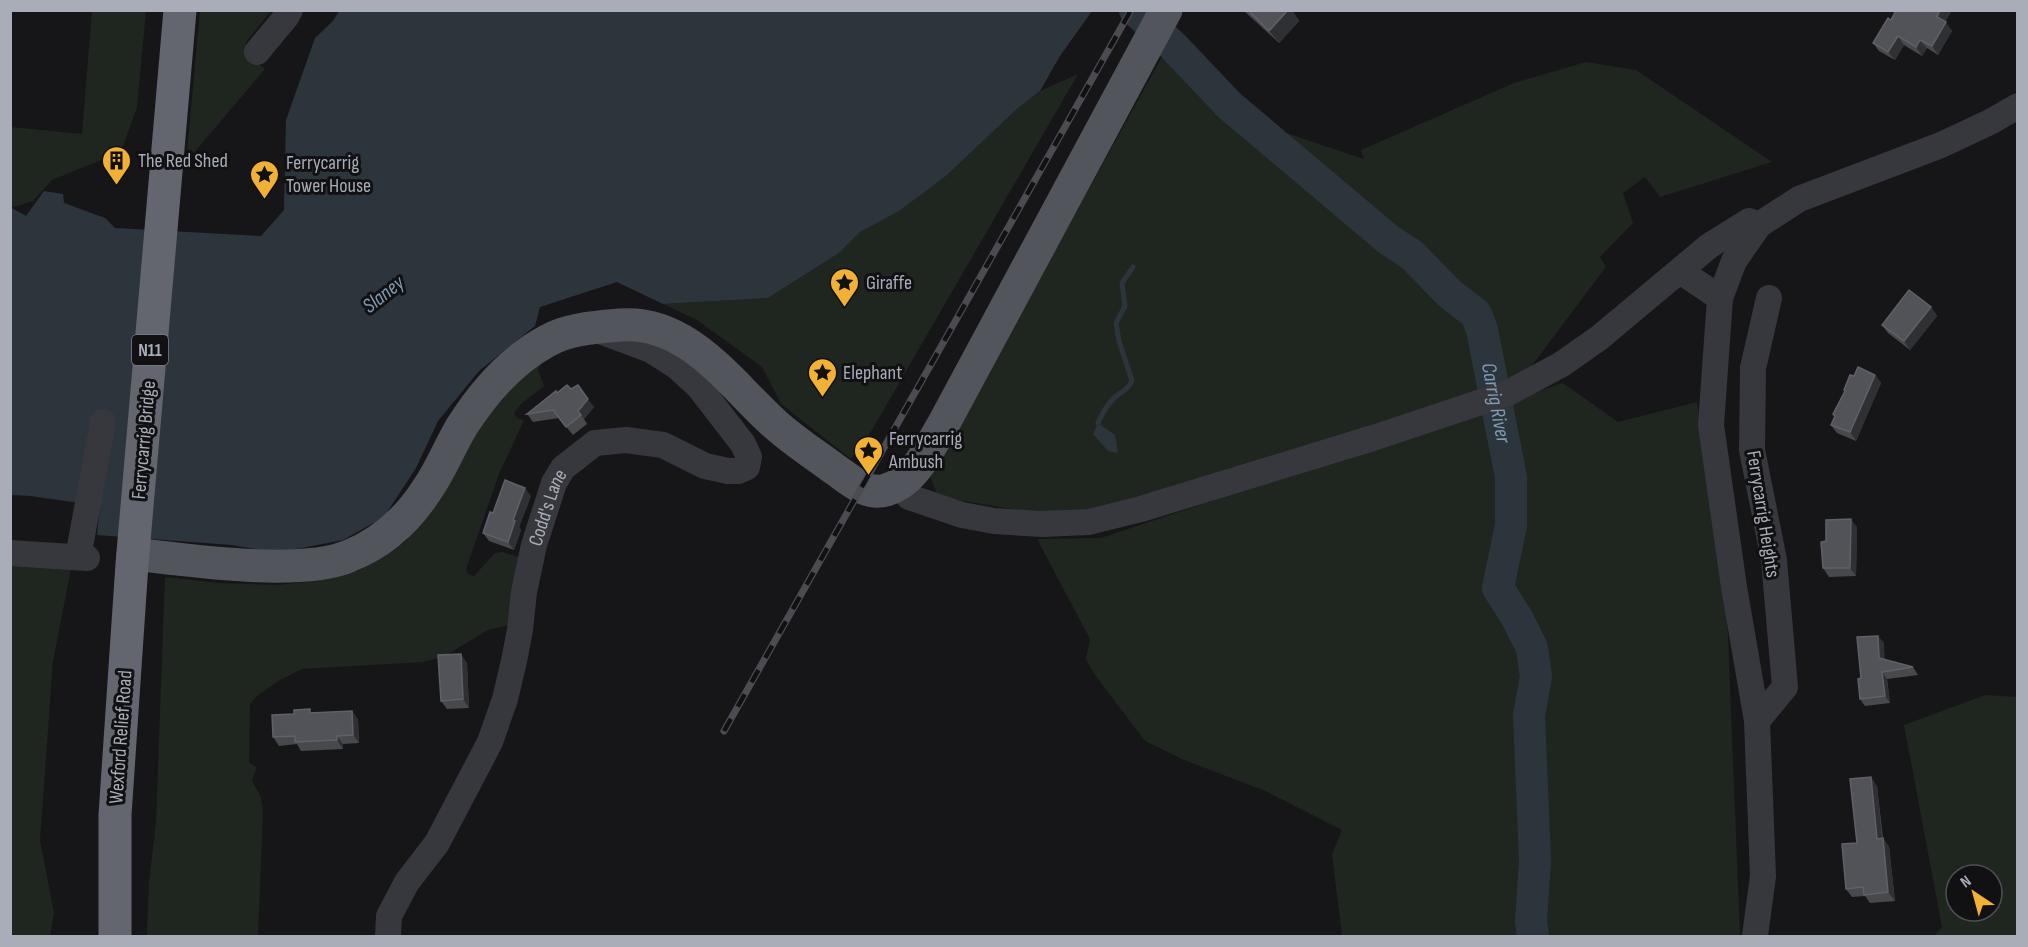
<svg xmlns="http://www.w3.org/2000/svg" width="2028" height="947" font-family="'Sofia Sans Condensed',sans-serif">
<rect width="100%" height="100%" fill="#161618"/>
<path fill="#1e261f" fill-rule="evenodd" d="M92 11H146L137 107 121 152 52 180 33 201 14 207 10 205 11 127 82 134Z
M200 11H271L246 42V53L265 69 186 162Z
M1163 55 1254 136 1283 132 1364 159 1361 150 1514 83 1586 62 1636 70 1772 162 1660 197 1645 177 1623 193 1633 223 1600 257 1606 267 1524 376 1482 393 1081 514 1013 509 938 497 930 476Z
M1078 74 872 430 851 459 781 404 762 367 697 320 663 304 768 298 839 253 860 232 899 210 946 176 1018 108 1040 91Z
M544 359 538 370 544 386 521 404 514 413 517 418 524 420 499 474 466 569 468 574 474 576 495 553 503 552 522 558 510 625 488 630 443 657 422 662 302 669 280 680 257 696 250 704 249 763 257 767 252 781 261 797 263 813 258 936H147L149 883 156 822 165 577 219 583 277 585 318 581 359 570 405 542 447 488 472 438 488 415 523 377Z
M1563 383 1618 422 1697 402 1726 587 1740 936H1544L1541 931 1532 932 1533 936H1342L1332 854 1342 830 1263 790 1184 760 1145 741 1095 675 1086 659 1090 639 1037 539 1101 538Z
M10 558 71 569 53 661 40 840 54 913 50 936H11Z
M1985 695 2017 697V936H1934L1942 927 1904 725ZM1956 875H1992V911H1956Z"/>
<path fill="#2c353c" d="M339 11H1092L1060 56 1040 91 1018 108 946 176 899 211 860 232 839 253 768 298 663 304 617 282 540 307 535 326 479 371 438 421 416 468 384 517 343 540 276 553 232 545 97 535 100 506 31 496 11 495 10 207 26 216 44 191 63 194 64 203 105 218 115 228 261 236 284 210 286 120 315 38 333 21Z
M1098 423 1115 435 1118 453 1108 451 1093 434Z"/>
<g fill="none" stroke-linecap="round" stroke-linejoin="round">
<path stroke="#2c353c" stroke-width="5" d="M1098 423C1102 414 1107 404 1115 397 1123 390 1126 392 1132 381L1119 341 1116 323 1125 306 1122 283 1133 267"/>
<path stroke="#2c353c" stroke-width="32" id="s1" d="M1135 10 1174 47 1229 105 1389 240 1412 255 1450 294 1476 314 1482 330 1511 477V525L1498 588 1517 618 1532 648 1536 677 1529 715 1535 860 1531 921 1533 936"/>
<g stroke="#37383d" stroke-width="26">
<path d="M257 52 286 17 290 10"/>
<path d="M1680 271 1720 298"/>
<path d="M899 484 909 497 962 515 994 521 1042 524 1089 522 1141 509 1373 438 1508 393 1562 364 1599 338 1709 246 1749 221 1759 225"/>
<path d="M10 553 87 558"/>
<path d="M78 557 103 422"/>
<path d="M1757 721 1785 687 1774 560 1752 450 1753 368 1769 298"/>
<path id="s2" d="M388 936 389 916 407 882 437 843 490 742 505 699 514 661 520 630 524 592 534 545 554 483 563 468 595 443 626 440 663 445 705 466 728 471H738L747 467 749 457 743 444 699 387 676 366 651 350 600 331"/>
<path d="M1755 936 1763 876 1757 721 1734 587 1711 425 1720 298 1734 261 1759 225 1799 199 1941 145 1990 122 2018 106"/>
</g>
<path stroke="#53555c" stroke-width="33" d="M133 554C187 560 300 577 349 556 382 543 409 518 428 488 441 469 450 446 462 426 483 393 512 360 547 341 568 329 597 327 620 325 688 319 732 386 776 425 794 441 814 454 833 468 849 479 866 496 886 490 915 482 930 446 944 423L1166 10"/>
<path stroke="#63666e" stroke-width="33" d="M115 936V815L132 564 180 10"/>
<defs>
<path id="rail" d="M724 731 1131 10"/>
</defs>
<use href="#rail" stroke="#4a4c52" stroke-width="7"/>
<use href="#rail" stroke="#111113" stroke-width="4.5" stroke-dasharray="14" stroke-linecap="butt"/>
</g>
<path fill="#47494d" d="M1243 10H1292L1299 21 1279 43Z
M1896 10H1952L1945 22 1952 31 1938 55 1927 48 1922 56 1904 45 1895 60 1879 51 1873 43 1891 20Z
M1931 307 1937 316 1910 350 1888 333 1882 325Z
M1875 375 1881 383 1856 441 1837 433 1831 425 1835 417 1833 414 1845 391 1844 390 1854 376Z
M571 389 594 407 584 419 587 424 573 435 559 418 533 422 527 414 557 393Z
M531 496 519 527 521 530 514 550 489 541 483 533 493 513Z
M1857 527 1856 576 1829 577 1823 568 1826 541Z
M1884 643V660L1913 667 1918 675 1887 679 1890 703 1865 706 1860 699Z
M467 663 469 708 447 709 441 701Z
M352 711 358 720 359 743 343 744V749L301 751 297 744 279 746 273 737 312 713Z
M1877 786 1883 838 1889 847 1895 901 1870 903 1865 896 1852 897 1846 889 1857 843Z"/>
<path fill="#2f3033" d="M1288 10H1292L1299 21 1279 43 1269 31Z
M1940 10H1952L1943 26 1937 17Z
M1946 22 1952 31 1938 55 1932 46Z
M1898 36 1904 45 1895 60 1888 52Z
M1920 40 1927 48 1922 56 1916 47Z
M1931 307 1937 316 1910 350 1904 341Z
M1875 375 1881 383 1856 441 1850 432Z
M588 399 594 407 584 419 578 411Z
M525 488 531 496 519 527 521 530 514 550 508 542 513 520Z
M1851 519 1857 527 1856 576 1850 568Z
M1878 636 1884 643 1885 666 1879 658Z
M461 654 467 663 469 708 463 699Z
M1882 672 1887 679 1890 703 1885 696Z
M352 711 358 720 359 743 353 735Z
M337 736 343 744V749L337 740Z
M1871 777 1877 786 1883 847 1877 839Z
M1883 838 1889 847 1895 901 1888 892Z"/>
<path fill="#525359" stroke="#5f6168" stroke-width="1.5" d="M1248 10H1288L1269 31Z
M1896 10H1940L1937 17 1946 22 1932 46 1920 40 1916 47 1898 36 1888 52 1873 43 1888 18 1891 20Z
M1909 290 1931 307 1904 341 1882 325Z
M1858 367 1875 375 1850 432 1831 425 1835 416 1833 414 1845 391 1844 390 1850 375 1854 376Z
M567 385 571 389 578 385 588 399 578 411 581 415 566 427 553 410 527 414 556 391 557 393Z
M505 480 525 488 513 520 515 521 508 542 483 533 490 512 493 513Z
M1851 519 1850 568H1823L1821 542 1826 541V520Z
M1878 636 1879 658 1913 667 1882 672 1885 696 1860 699 1858 679 1861 678 1857 637Z
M461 654 463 699 441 701 438 655Z
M310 709V713L352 711 353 735 337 736V740L295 742V736L273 737 272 715 294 714V710Z
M1871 777 1877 839 1883 838 1888 892 1864 895 1863 887 1846 889 1842 844 1857 843 1850 779Z"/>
<defs>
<symbol id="building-pin" viewBox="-11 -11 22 30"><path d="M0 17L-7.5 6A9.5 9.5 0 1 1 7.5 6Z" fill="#f2b134" stroke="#111113"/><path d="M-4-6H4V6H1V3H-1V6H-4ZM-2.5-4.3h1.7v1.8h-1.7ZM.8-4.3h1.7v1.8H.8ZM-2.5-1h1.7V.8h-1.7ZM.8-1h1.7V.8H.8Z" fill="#111"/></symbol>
<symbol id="sight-pin" viewBox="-11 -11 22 30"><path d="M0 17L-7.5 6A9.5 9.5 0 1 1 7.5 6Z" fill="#f2b134" stroke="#111113"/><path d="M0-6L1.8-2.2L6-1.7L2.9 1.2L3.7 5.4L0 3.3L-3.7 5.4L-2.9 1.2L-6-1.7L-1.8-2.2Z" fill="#111"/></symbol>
</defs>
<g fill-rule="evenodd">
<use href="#building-pin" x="100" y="144" width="33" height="45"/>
<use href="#sight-pin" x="248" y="158" width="33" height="45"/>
<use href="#sight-pin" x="828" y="266" width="33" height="45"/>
<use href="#sight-pin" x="806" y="356" width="33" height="45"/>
<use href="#sight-pin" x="852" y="434" width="33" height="45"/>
</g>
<g text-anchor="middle" stroke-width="6" stroke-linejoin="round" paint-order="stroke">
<rect fill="#111113" stroke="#7b7e86" stroke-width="1.5" x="132" y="335" width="36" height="30" rx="4.5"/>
<g font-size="18" font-weight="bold" fill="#a8adb8">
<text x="150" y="356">N11</text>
</g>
<g font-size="20" fill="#a8adb8" stroke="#111113" text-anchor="start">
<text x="138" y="167">The Red Shed</text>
<text x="286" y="169">Ferrycarrig<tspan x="286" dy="23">Tower House</tspan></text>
<text x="866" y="289">Giraffe</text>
<text x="843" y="379">Elephant</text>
<text x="889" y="445">Ferrycarrig<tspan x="889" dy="23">Ambush</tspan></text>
</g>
<g font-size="20" fill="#a8adb8" stroke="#111113">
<text transform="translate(143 440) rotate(-85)" y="7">Ferrycarrig Bridge</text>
<text dy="7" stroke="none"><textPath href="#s2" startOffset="464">Codd's Lane</textPath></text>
<text transform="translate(1764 514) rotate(81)" y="7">Ferrycarrig Heights</text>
<text transform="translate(120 737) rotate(-86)" y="7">Wexford Relief Road</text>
</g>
<g font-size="21" font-style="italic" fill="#7f9bb3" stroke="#111113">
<text transform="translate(383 294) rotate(-38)" y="7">Slaney</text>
<text dy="7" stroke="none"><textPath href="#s1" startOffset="549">Carrig River</textPath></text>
</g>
</g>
<rect width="2028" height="947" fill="none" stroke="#a8adb8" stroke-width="24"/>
<g transform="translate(1974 893) rotate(324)"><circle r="28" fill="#111113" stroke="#4d4f55" stroke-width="1.5"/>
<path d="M0-4.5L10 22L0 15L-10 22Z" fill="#f2b134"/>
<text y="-9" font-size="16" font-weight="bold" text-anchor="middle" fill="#a8adb8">N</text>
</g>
</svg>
